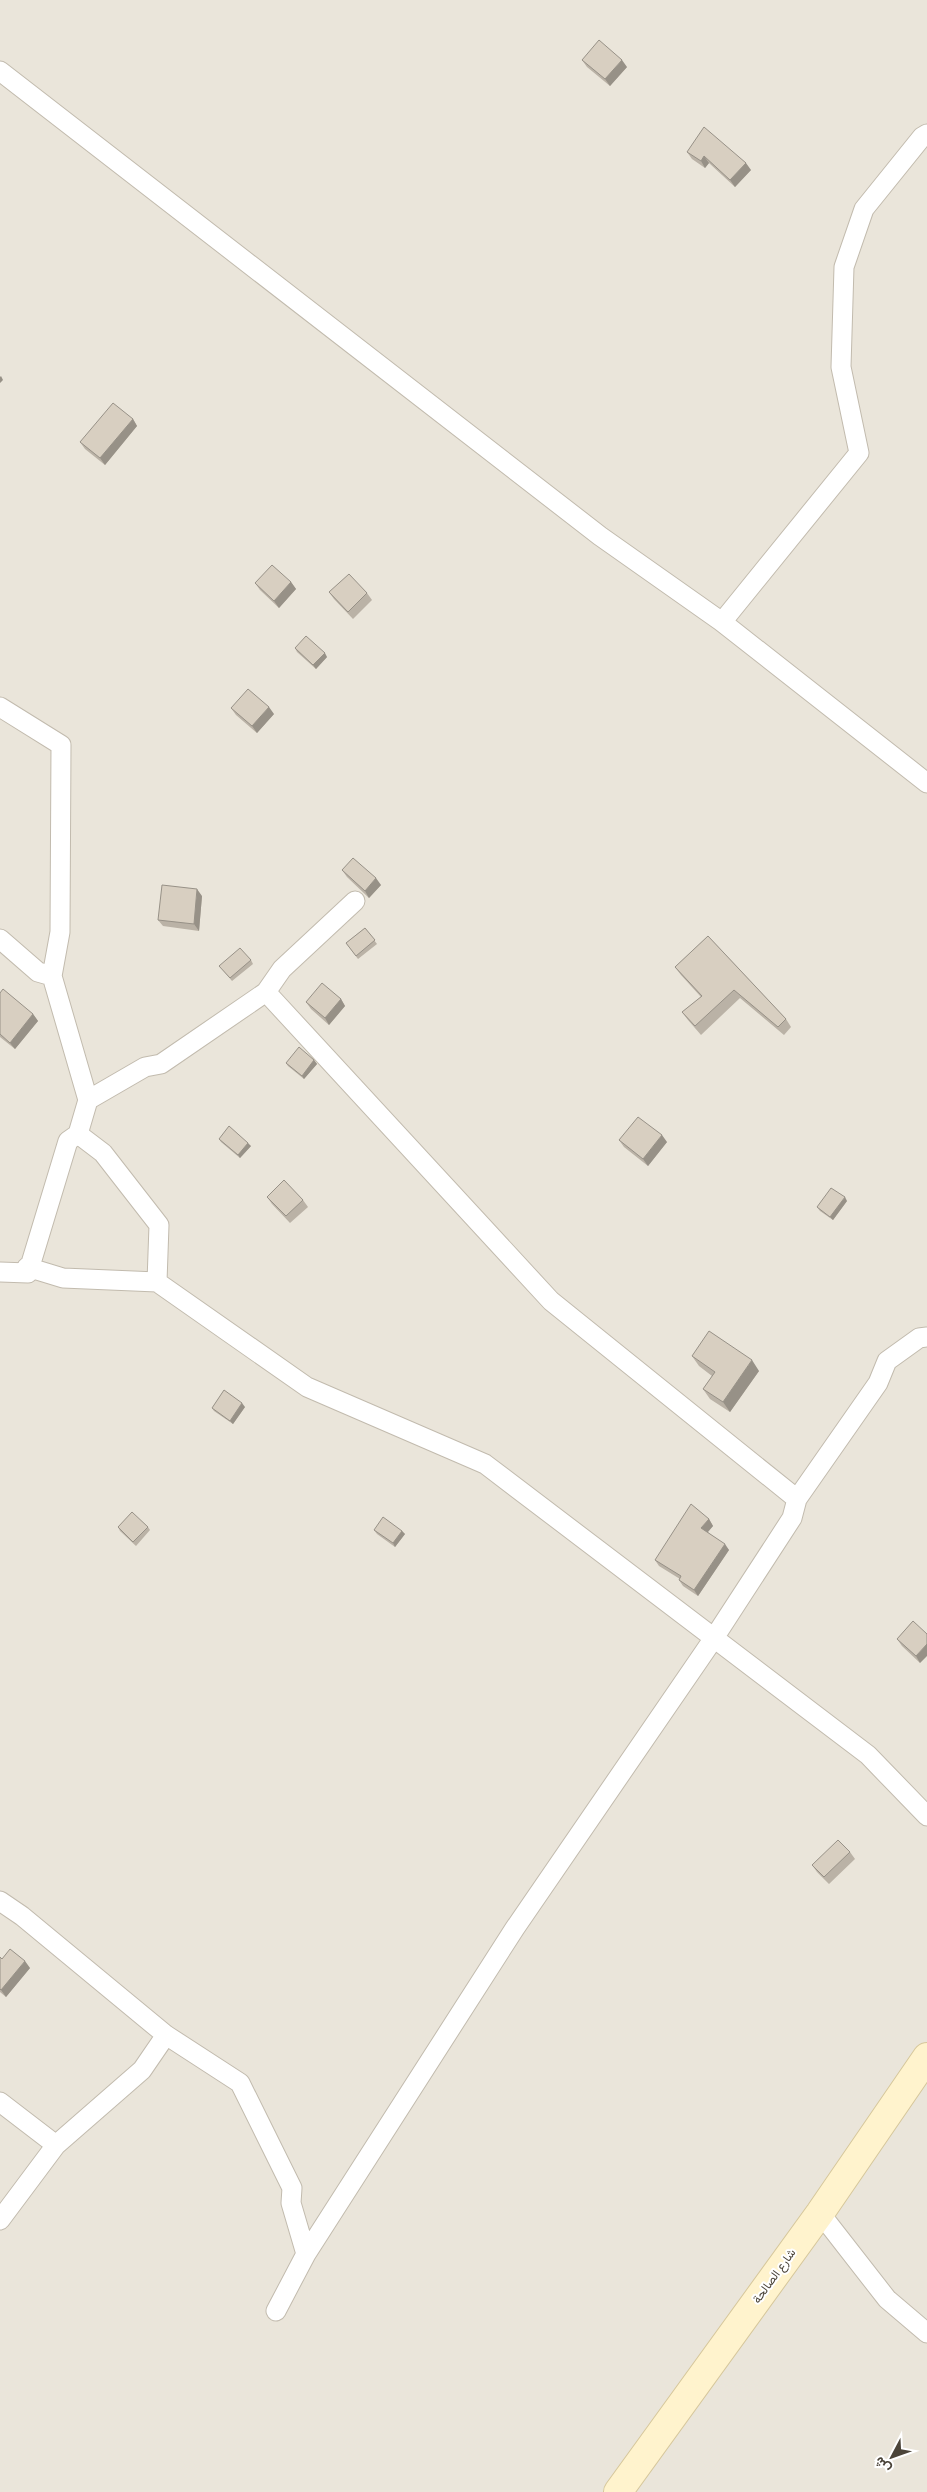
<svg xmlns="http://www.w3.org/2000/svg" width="927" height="2492" font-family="'Source Sans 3',Vazirmatn,sans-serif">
<rect width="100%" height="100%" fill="#f6f3ec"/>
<path fill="#eae5da" d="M0 0H927V2492H0Z"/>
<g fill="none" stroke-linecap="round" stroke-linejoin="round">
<defs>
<path id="street" d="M0 71 600 536 722 622 927 783
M722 622 859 453 841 367 844 267 864 209 922 137 927 134
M0 707 61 745 60 932 52 976 88 1100 78 1134 68 1141 28 1273
M0 939 38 972 52 976
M266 992 551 1301 797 1499
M88 1100 145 1067 161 1064 266 992 282 969 355 901
M78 1134 103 1153 159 1225 157 1282
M0 1272 28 1273
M28 1273 27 1267 63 1278 157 1282 307 1387 485 1464 868 1755 927 1816
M0 1901 22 1916 166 2035 240 2083 292 2188 291 2203 306 2254 276 2311
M0 2102 56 2145
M820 2213 887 2299 927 2333
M0 2220 56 2145 142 2070 166 2035
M306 2254 515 1928 714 1638 792 1518 797 1499 878 1383 887 1361 919 1338 927 1337"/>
<path id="secondary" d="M618 2492 820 2213 927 2057"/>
</defs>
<use href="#street" stroke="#c2bbae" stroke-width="21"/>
<use href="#secondary" stroke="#d6c79b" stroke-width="30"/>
<use href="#street" stroke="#fff" stroke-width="19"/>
<use href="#secondary" stroke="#fff3cd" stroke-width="28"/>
</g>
<path fill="#bab2a6" d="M582 60 627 67 610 86 587 67Z
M687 152 751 170 735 187 709 163 705 168 692 159Z
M133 419 137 426 105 465 85 449 80 442Z
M291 582 296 589 279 608 260 590 255 583Z
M329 592 367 593 372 600 353 619 334 599Z
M295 648 327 657 316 669 297 652Z
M231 708 274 714 257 733 236 715Z
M342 870 381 885 369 898 347 877Z
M202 896 199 931 163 926 158 920Z
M365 928 377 944 358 959 346 943Z
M708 936 786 1019 791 1027 784 1035 740 998 701 1035 688 1020 682 1012 701 997 681 975 675 967Z
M251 960 253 964 232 981 222 969Z
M0 993 33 1014 38 1021 15 1049 0 1037Z
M341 999 345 1006 329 1025 311 1009 306 1002Z
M314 1060 317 1064 304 1079 288 1066 286 1063Z
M219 1139 251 1146 240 1158 221 1142Z
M619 1140 667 1142 648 1166 624 1147Z
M267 1197 303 1200 308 1207 290 1223 272 1204Z
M847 1201 833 1220 820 1211 817 1207Z
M692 1356 759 1371 730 1412 710 1399 703 1389 712 1376 699 1366Z
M245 1407 233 1424 214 1411 212 1408Z
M709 1519 713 1526 708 1532 729 1550 698 1596 683 1586 679 1580 680 1579 659 1566 655 1560Z
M118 1527H148L150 1530 136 1546 120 1531Z
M374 1530 402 1531 405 1534 395 1547 377 1534Z
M913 1621 920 1663 902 1646 897 1639Z
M850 1852 855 1859 829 1884 817 1872 812 1865Z
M0 1957 2 1959 30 1968 6 1997 0 1992Z"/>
<path fill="#979187" d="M622 60 627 67 610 86 605 79Z
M704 156 709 163 705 168 701 161Z
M746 163 751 170 735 187 730 180Z
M1 376 3 380 0 383V377Z
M133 419 137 426 105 465 100 458Z
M291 582 296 589 279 608 274 601Z
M325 653 327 657 316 669 313 665Z
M269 707 274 714 257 733 252 726Z
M376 878 381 885 369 898 365 891Z
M197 889 202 896 199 931 194 924Z
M341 999 345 1006 329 1025 325 1018Z
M33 1014 38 1021 15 1049 10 1043Z
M314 1060 317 1064 304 1079 302 1076Z
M662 1135 667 1142 648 1166 643 1159Z
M248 1143 251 1146 240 1158 238 1155Z
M845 1197 847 1201 833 1220 830 1217Z
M752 1360 759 1371 730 1412 723 1402Z
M242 1403 245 1407 233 1424 230 1421Z
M709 1519 713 1526 706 1534 701 1528Z
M402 1531 405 1534 395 1547 393 1543Z
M725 1544 729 1550 698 1596 694 1590Z
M927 1644V1656L920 1663 916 1656Z
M25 1961 30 1968 6 1997 1 1990Z"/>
<path fill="#d8cfc1" stroke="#979187" d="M599 40 622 60 605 79 582 60Z
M704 127 746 163 730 180 704 156 701 161 687 152Z
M113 403 133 419 100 458 80 442Z
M272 565 291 582 274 601 255 583Z
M349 574 367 593 348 612 329 592Z
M306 636 325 653 313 665 295 648Z
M248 689 269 707 252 726 231 708Z
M353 858 376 878 365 891 342 870Z
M162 885 197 889 194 924 158 920Z
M365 928 375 940 356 956 346 943Z
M708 936 786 1019 778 1027 734 990 695 1026 682 1012 702 996 675 967Z
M240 948 251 960 230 978 219 966Z
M322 983 341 999 325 1018 306 1002Z
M3 989 33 1014 10 1043 0 1034V993Z
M299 1047 314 1060 302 1076 286 1063Z
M638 1117 662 1135 643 1159 619 1140Z
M229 1126 248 1143 238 1155 219 1139Z
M284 1180 303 1200 286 1216 267 1197Z
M831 1188 845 1197 830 1217 817 1207Z
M709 1331 752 1360 723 1402 703 1389 715 1372 692 1356Z
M224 1390 242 1403 230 1421 212 1408Z
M691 1504 709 1519 701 1528 725 1544 694 1590 679 1580 681 1576 655 1560Z
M132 1512 148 1527 133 1542 118 1527Z
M383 1517 402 1531 393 1543 374 1530Z
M913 1621 927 1634V1644L916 1656 897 1639Z
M838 1840 850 1852 824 1877 812 1865Z
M10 1949 25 1961 1 1990 0 1989V1957L2 1959Z"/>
<g text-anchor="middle" stroke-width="4" stroke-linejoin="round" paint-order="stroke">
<g font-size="12" fill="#4b4439" stroke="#fff">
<text transform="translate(774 2276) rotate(-54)" y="4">شارع الصالحة</text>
</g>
</g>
<g transform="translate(892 2457) rotate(229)" stroke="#ffffff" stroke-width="4" paint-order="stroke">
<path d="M0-4L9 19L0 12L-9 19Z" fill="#4b4439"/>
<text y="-8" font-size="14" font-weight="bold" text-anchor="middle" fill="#4b4439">ش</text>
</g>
</svg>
